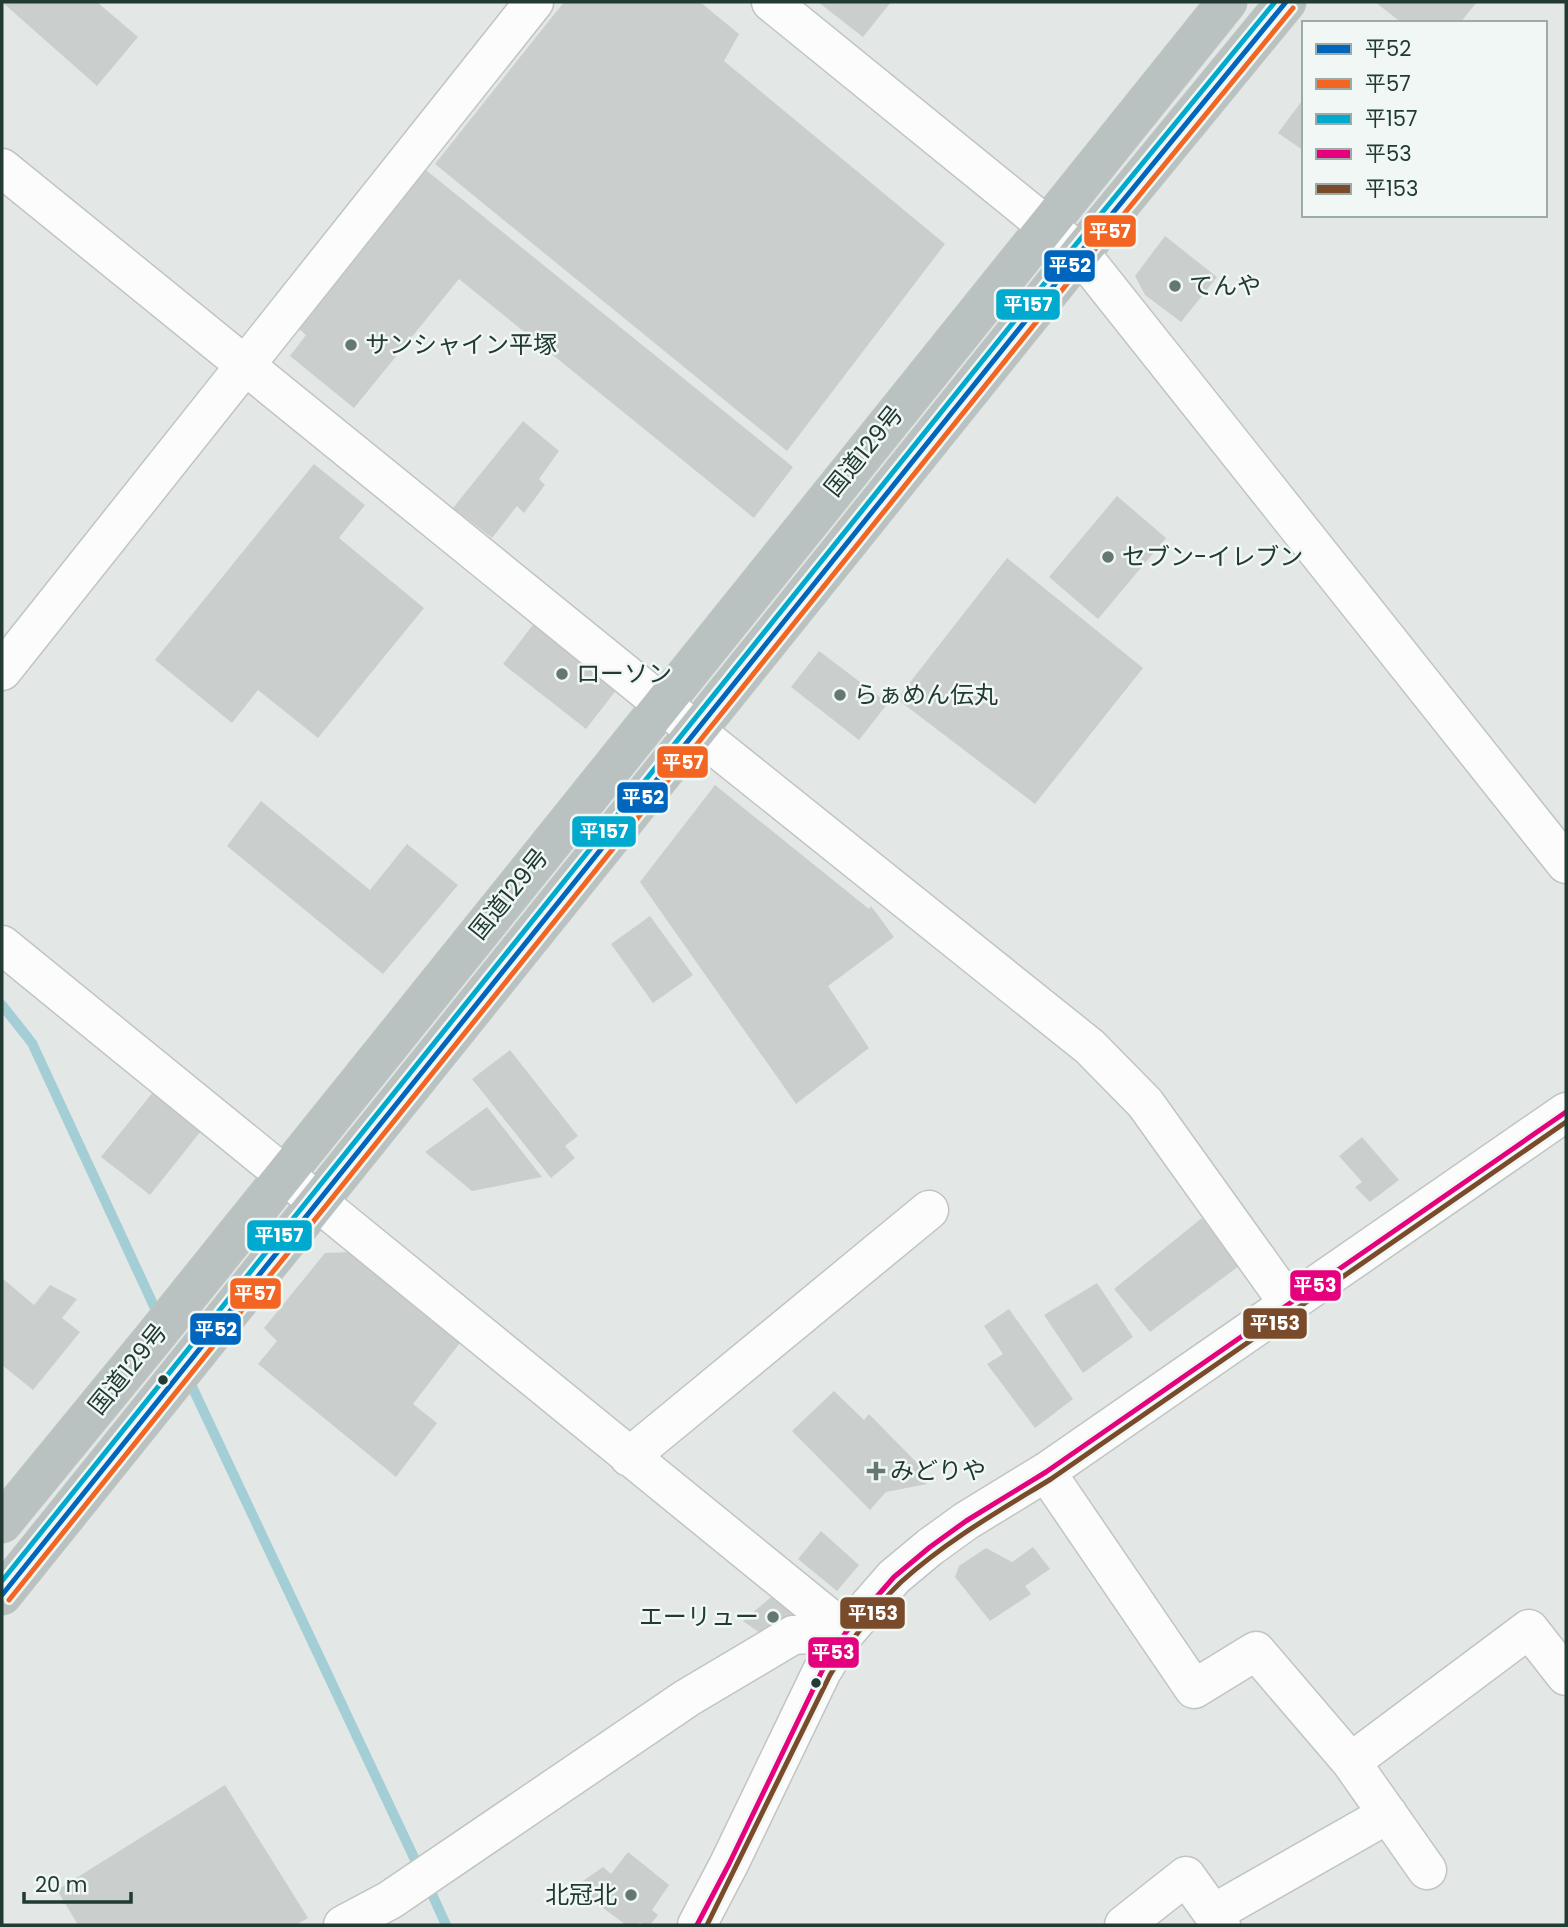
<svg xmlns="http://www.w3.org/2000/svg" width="1568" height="1927" font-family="Poppins,'Noto Sans JP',sans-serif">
<rect width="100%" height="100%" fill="#e3e8e6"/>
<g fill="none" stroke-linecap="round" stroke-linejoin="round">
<path stroke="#a4ced6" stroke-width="10" d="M2 1005 32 1043 159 1317
M187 1376 417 1864
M432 1894 446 1925"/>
</g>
<path fill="#cacfcd" d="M2 2H97L138 37 97 86Z
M564 2H700L739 34 724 61 945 244 787 451 435 164Z
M818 2H891L863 37Z
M1375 2H1477L1460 23H1402Z
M1304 98V151L1278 133Z
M421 166 793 467 754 518 459 279 354 408 290 356 306 335 293 324Z
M1165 236 1217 277 1181 322 1145 295 1135 276Z
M523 421 559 451 539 479 545 485 524 513 517 506 492 538 453 508Z
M314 464 365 505 339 538 424 608 318 738 258 690 232 723 155 660Z
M1117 496 1166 538 1098 619 1049 577Z
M1007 558 1143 668 1035 804 897 699Z
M538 618 621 684 586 729 503 664Z
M819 651 888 703 859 740 791 687Z
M715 785 869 909 871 906 894 937 828 986 869 1048 796 1104 640 882Z
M261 801 370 890 407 844 458 885 383 974 227 846Z
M650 916 693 975 653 1003 611 944Z
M510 1050 578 1136 565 1146 575 1158 551 1178 472 1079Z
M157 1087 205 1126 150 1195 101 1157Z
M487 1107 542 1177 472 1191 425 1152Z
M1362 1137 1399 1180 1370 1202 1355 1187 1362 1182 1339 1156Z
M1202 1218 1239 1266 1150 1332 1114 1289Z
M352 1252 466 1335 413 1404 437 1423 396 1477 258 1364 277 1341 264 1328 325 1253Z
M2 1278 34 1305 50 1285 77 1299 62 1318 80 1332 33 1390 2 1365Z
M1097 1283 1133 1337 1083 1373 1044 1315Z
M1009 1309 1073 1399 1035 1428 987 1364 1003 1354 984 1326Z
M834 1391 864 1420 869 1414 922 1468 916 1475 927 1484 886 1492 870 1510 792 1431Z
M821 1531 859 1565 837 1591 798 1559Z
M1033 1547 1050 1569 1025 1586 1031 1594 990 1621 955 1577 959 1566 986 1548 1012 1562Z
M777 1592 798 1609 768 1639 743 1621Z
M225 1785 308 1918 296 1925H78L57 1890Z
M628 1852 669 1885 652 1910 658 1915 650 1925H643L640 1922 638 1925H626L595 1902 580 1883 603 1867 611 1874Z"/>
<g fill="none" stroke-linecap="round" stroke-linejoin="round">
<defs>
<path id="minor" d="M771 2 1080 253 1566 864
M2 168 718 749 1090 1047 1145 1103 1289 1304
M2 671 534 2
M2 945 846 1632
M629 1457 929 1210
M1046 1472 1194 1689 1256 1651 1351 1762 1427 1870
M1351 1762 1529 1629 1566 1676
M1214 1913 1388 1814
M343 1925 390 1900 687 1698 793 1635 846 1632
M697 1925 729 1864 822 1671 846 1632 894 1577 930 1547 966 1521 1046 1472 1566 1112
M1124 1925 1186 1876 1221 1925"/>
<path id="highway" d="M2 1523 156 1335 1227 2
M2 1595 1080 253 1286 2"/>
</defs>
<use href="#minor" stroke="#c0c5c3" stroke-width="41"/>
<use href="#highway" stroke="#bcc4c2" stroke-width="41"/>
<use href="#minor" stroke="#fbfcfb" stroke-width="38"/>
<use href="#highway" stroke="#b9c2c0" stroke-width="38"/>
<defs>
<path id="bus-1" d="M2 1595 1080 253 1286 2"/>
<path id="bus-2" d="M9 1600 1087 259 1293 8"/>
<path id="bus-3" d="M2 1581 1073 248 1275 2"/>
<path id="bus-4" d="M697 1925 729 1864 822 1671 846 1632 894 1577 930 1547 966 1521 1046 1472 1566 1112"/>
<path id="bus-5" d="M707 1925 830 1675C850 1642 873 1609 901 1582 946 1541 999 1511 1051 1479L1566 1122"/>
</defs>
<use href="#bus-1" stroke="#f0f7f4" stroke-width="10"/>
<use href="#bus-2" stroke="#f0f7f4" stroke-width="10"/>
<use href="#bus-3" stroke="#f0f7f4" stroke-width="10"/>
<use href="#bus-4" stroke="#f0f7f4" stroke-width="10"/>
<use href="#bus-5" stroke="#f0f7f4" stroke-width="10"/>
<use href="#bus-1" stroke="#0065bd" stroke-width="5"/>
<use href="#bus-2" stroke="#f26522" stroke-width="5"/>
<use href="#bus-3" stroke="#00a9ce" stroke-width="5"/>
<use href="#bus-4" stroke="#e5007d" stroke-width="5"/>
<use href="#bus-5" stroke="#7a4b2a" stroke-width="5"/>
</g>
<g fill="#657772" stroke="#f0f7f4" stroke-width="2.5">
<circle cx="1175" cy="286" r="7"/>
<circle cx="351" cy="345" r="7"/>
<circle cx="1108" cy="557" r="7"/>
<circle cx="562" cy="674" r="7"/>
<circle cx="840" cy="695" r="7"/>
<path d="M872.5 1460.5h7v7h7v7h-7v7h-7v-7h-7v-7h7z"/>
<circle cx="773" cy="1617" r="7"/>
<circle cx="631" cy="1895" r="7"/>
</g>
<g fill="#213a34" stroke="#f0f7f4" stroke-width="2.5">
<circle cx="163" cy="1380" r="6"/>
<circle cx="816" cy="1683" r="6"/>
</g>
<g text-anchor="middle" stroke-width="5" stroke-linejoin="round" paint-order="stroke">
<g font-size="24" fill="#213a34" stroke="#f0f7f4" text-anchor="start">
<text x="1189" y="294">てんや</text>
<text x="365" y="353">サンシャイン平塚</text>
<text x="1122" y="565">セブン-イレブン</text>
<text x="576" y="682">ローソン</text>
<text x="854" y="703">らぁめん伝丸</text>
<text x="890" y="1479">みどりや</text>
<text x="759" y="1625" text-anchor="end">エーリュー</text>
<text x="617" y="1903" text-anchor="end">北冠北</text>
</g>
<g font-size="24" fill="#213a34" stroke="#f0f7f4">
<text transform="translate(864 451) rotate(-51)" y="8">国道129号</text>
<text transform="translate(509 894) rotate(-51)" y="8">国道129号</text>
<text transform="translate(128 1369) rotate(-51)" y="8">国道129号</text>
</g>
</g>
<g stroke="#f0f7f4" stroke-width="2.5">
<rect x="1083" y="214" width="54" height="34" rx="7" fill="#f26522"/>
<rect x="1043" y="249" width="53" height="34" rx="7" fill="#0065bd"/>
<rect x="995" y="288" width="66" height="33" rx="7" fill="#00a9ce"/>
<rect x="656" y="745" width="53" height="34" rx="7" fill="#f26522"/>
<rect x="616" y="781" width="53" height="33" rx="7" fill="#0065bd"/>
<rect x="571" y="815" width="66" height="33" rx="7" fill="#00a9ce"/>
<rect x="246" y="1219" width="67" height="33" rx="7" fill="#00a9ce"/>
<rect x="1289" y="1269" width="53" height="33" rx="7" fill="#e5007d"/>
<rect x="229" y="1277" width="53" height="33" rx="7" fill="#f26522"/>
<rect x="1242" y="1307" width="66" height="33" rx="7" fill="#7a4b2a"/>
<rect x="189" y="1312" width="53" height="34" rx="7" fill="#0065bd"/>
<rect x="839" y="1596" width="67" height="34" rx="7" fill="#7a4b2a"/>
<rect x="807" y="1636" width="53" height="33" rx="7" fill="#e5007d"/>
</g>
<g font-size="19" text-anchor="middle" font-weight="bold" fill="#fff">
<text x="1110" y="238">平57</text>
<text x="1070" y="272">平52</text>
<text x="1028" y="311">平157</text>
<text x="683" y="769">平57</text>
<text x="643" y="804">平52</text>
<text x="604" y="838">平157</text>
<text x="279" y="1242">平157</text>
<text x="1315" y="1292">平53</text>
<text x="255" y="1300">平57</text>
<text x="1275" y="1330">平153</text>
<text x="216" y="1336">平52</text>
<text x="873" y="1620">平153</text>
<text x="833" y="1659">平53</text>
</g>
<rect width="1568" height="1927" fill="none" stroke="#213a34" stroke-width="7"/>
<rect x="1302" y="21" width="245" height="196" fill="#f0f7f4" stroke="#9daba7" stroke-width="2"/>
<rect x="1316" y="44" width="35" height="10" fill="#0065bd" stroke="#9daba7" stroke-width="2"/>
<text x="1365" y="56" font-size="21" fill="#213a34">平52</text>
<rect x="1316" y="79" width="35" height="10" fill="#f26522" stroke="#9daba7" stroke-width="2"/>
<text x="1365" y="91" font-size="21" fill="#213a34">平57</text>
<rect x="1316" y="114" width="35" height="10" fill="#00a9ce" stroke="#9daba7" stroke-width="2"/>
<text x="1365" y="126" font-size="21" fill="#213a34">平157</text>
<rect x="1316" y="149" width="35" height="10" fill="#e5007d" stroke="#9daba7" stroke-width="2"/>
<text x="1365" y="161" font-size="21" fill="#213a34">平53</text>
<rect x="1316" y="184" width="35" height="10" fill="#7a4b2a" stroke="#9daba7" stroke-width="2"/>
<text x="1365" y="196" font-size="21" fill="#213a34">平153</text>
<path d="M24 1892v10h107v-10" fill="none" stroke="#213a34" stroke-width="3.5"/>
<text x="35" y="1892" font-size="21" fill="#213a34" stroke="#f0f7f4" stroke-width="5" paint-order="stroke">20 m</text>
</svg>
